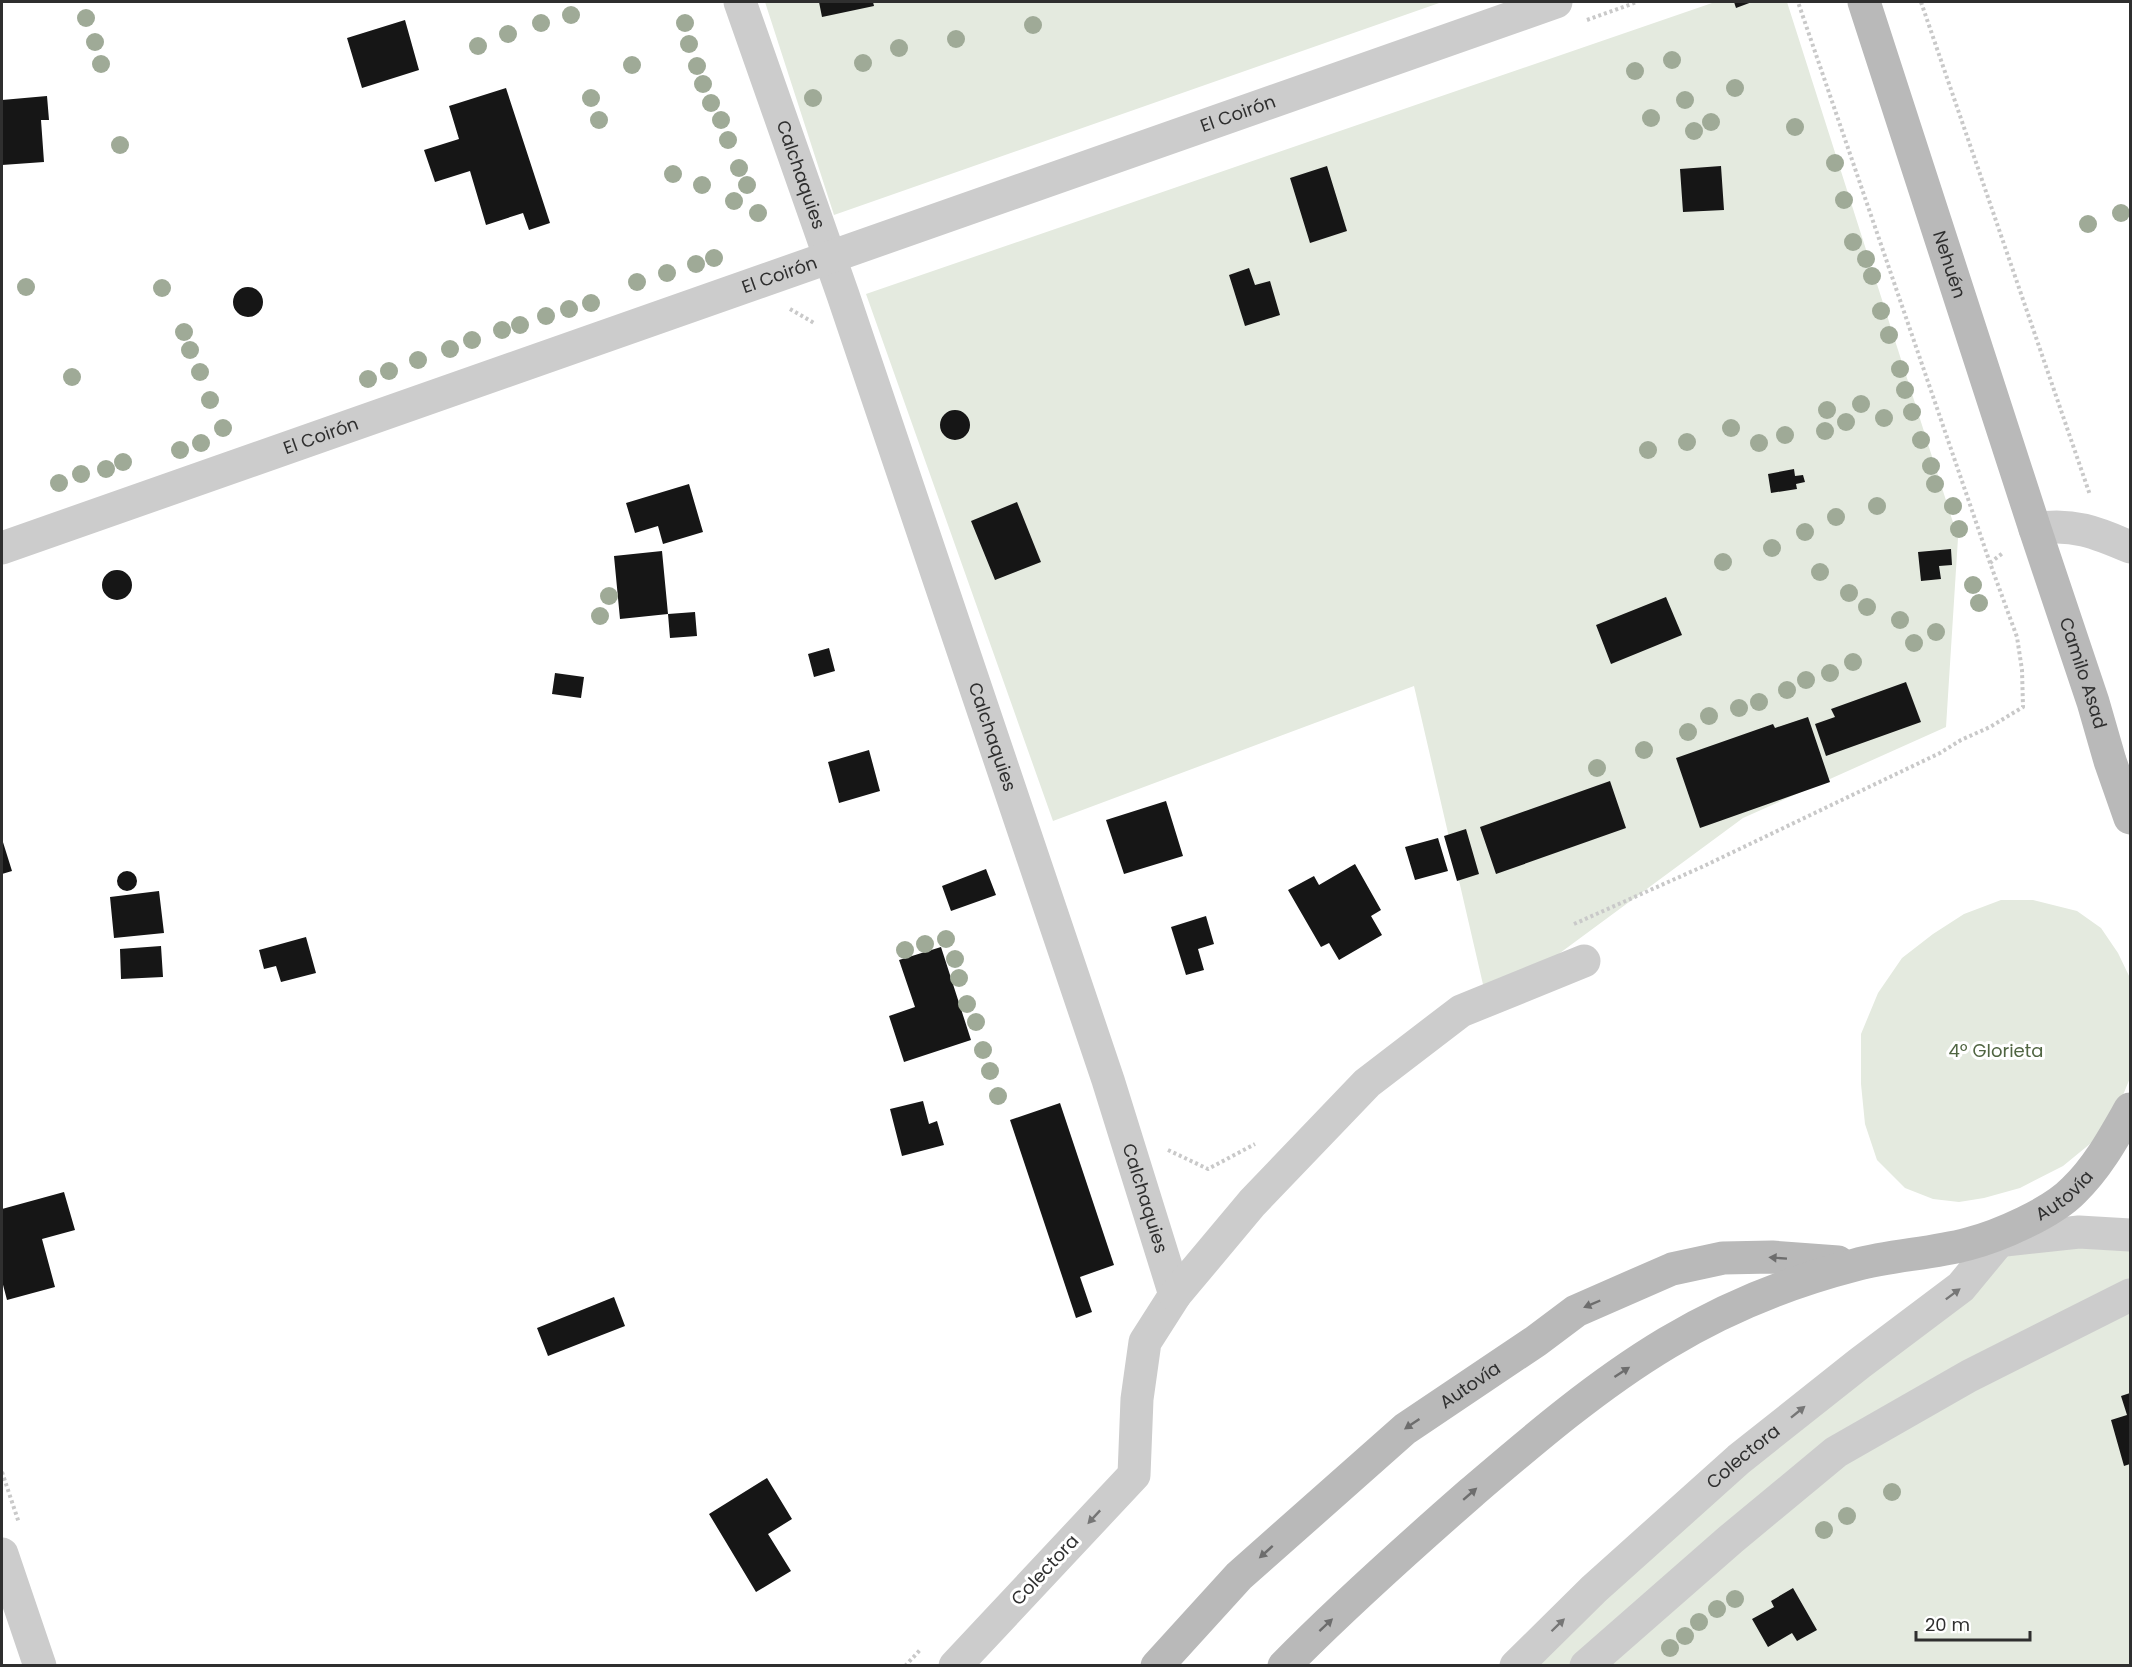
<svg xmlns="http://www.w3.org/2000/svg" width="2132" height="1667" font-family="Poppins,sans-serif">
<rect width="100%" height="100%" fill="#fff"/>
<path fill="#e4eadf" d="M765 2H1442L834 215Z
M1715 2H1787L1958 538 1946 727 1743 818 1488 1006 1414 686 1053 821 866 294Z
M2001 900H2033L2077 911 2101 928 2118 953 2130 978V1078L2121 1100 2096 1139 2063 1166 2020 1188 1984 1198 1959 1202 1933 1199 1905 1188 1877 1160 1865 1124 1861 1084V1034L1878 993 1902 958 1933 934 1964 914Z
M2037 1239 2130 1249V1665L1516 1666 1982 1261Z"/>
<path fill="#161616" d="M819 2H873L874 6 822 17Z
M1734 2H1752L1736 8Z
M405 20 419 70 362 88 347 38Z
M506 88 550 223 529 230 523 213 486 225 470 171 435 182 424 150 459 139 449 106Z
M47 96 49 120H41L44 162 2 165V100Z
M1327 166 1347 231 1310 243 1290 178Z
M1721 166 1724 210 1683 212 1680 169Z
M1249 268 1255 285 1270 281 1280 315 1245 326 1229 275Z
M233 302a15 15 0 1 1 30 0a15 15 0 1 1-30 0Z
M940 425a15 15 0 1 1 30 0a15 15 0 1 1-30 0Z
M1794 469 1795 476 1803 475 1805 482 1796 484 1797 489 1771 493 1768 474Z
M689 484 703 532 663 544 658 526 635 533 626 503Z
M1017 502 1041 562 995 580 971 521Z
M1951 549 1952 565 1939 566 1941 579 1921 581 1918 552Z
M662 551 668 614 620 619 614 556Z
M102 585a15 15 0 1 1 30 0a15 15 0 1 1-30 0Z
M1666 597 1682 635 1611 664 1596 625Z
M695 612 697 636 670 638 668 614Z
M829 648 835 671 814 677 808 654Z
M555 673 584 677 581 698 552 694Z
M1906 682 1921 722 1826 756 1815 724 1835 717 1831 709Z
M1808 717 1830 782 1700 828 1676 758 1773 724 1775 728Z
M869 750 880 791 839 803 828 762Z
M1610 781 1626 828 1496 874 1480 827Z
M1166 801 1183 856 1124 874 1106 820Z
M1466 829 1479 874 1457 881 1444 836Z
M1438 838 1448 871 1415 880 1405 847Z
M2 839 12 871 2 874Z
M1355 864 1381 910 1371 916 1382 935 1339 960 1329 943 1321 947 1288 890 1314 876 1319 885Z
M986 869 996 895 951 911 942 886Z
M117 881a10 10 0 1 1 20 0a10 10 0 1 1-20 0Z
M159 891 164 933 114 938 110 897Z
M1206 916 1214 944 1198 949 1204 970 1186 975 1171 927Z
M306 937 316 973 281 982 276 966 264 969 259 950Z
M161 946 163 977 121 979 120 949Z
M941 947 971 1040 904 1062 889 1016 915 1007 899 960Z
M923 1101 929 1124 937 1121 944 1145 902 1156 890 1109Z
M1060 1103 1114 1265 1080 1277 1092 1312 1076 1318 1010 1120Z
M64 1192 75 1230 42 1239 55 1287 7 1300 2 1281V1209Z
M614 1297 625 1326 548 1356 537 1328Z
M2130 1393V1464L2124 1466 2111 1420 2127 1415 2121 1396Z
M767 1478 792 1519 768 1534 791 1571 756 1592 709 1514Z
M1793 1588 1817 1630 1797 1641 1792 1633 1768 1647 1752 1619 1774 1607 1771 1601Z"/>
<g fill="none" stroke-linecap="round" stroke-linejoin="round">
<path stroke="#c9c9c9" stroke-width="4" stroke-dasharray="3 3" stroke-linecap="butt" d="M1921 2 2090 495
M1587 20 1637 2
M790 309 814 323
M1990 563 2004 552
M1574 924 1704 866 1940 753 1961 740 1990 727 2023 707 2022 670 2017 637 1990 563 1798 2
M1168 1150 1208 1169 1255 1144
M2 1472 19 1523
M905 1666 921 1649"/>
<g stroke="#ccc" stroke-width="33">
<path id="s1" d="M740 2 843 295 1108 1080 1175 1295 1145 1342 1137 1399 1134 1475 955 1666"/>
<path d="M2035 529C2071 522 2098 533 2130 547"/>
<path id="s2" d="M2 548 1556 2"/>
<path d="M1987 1242 2079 1232 2130 1235"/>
<path d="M1175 1295 1252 1203 1367 1083 1461 1011 1584 961"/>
<path d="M2 1554 40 1666"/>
<path id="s3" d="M1516 1666 1594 1589 1739 1459 1860 1363 1961 1287 1999 1241"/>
<path d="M1586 1666 1731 1539 1836 1452 1969 1376 2130 1295"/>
</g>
<g stroke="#b9b9b9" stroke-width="33">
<path id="s4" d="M1864 2 2035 529 2093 702 2110 761 2130 818"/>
<path id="s5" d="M1157 1666 1239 1576 1405 1429 1536 1341 1576 1311 1672 1269 1723 1258 1772 1257 1838 1262"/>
<path id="s6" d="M1284 1666C1344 1605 1408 1548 1472 1492 1534 1439 1597 1385 1667 1343 1725 1308 1789 1282 1855 1265 1891 1255 1931 1254 1968 1244 1999 1236 2052 1213 2074 1190 2098 1167 2114 1137 2130 1109"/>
</g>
</g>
<g fill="#9faa97">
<circle cx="571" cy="15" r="9"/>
<circle cx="86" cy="18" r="9"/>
<circle cx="541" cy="23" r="9"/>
<circle cx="685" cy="23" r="9"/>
<circle cx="1033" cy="25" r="9"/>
<circle cx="508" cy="34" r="9"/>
<circle cx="956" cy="39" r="9"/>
<circle cx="95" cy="42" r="9"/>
<circle cx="689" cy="44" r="9"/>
<circle cx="478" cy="46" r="9"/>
<circle cx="899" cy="48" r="9"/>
<circle cx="1672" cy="60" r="9"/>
<circle cx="863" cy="63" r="9"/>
<circle cx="101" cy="64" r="9"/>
<circle cx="632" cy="65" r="9"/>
<circle cx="697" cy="66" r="9"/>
<circle cx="1635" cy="71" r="9"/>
<circle cx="703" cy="84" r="9"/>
<circle cx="1735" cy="88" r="9"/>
<circle cx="591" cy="98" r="9"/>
<circle cx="813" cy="98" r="9"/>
<circle cx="1685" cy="100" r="9"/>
<circle cx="711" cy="103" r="9"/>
<circle cx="1651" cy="118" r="9"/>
<circle cx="599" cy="120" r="9"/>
<circle cx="721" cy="120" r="9"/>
<circle cx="1711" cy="122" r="9"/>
<circle cx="1795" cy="127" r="9"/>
<circle cx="1694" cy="131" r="9"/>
<circle cx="728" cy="140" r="9"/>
<circle cx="120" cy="145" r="9"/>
<circle cx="1835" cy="163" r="9"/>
<circle cx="739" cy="168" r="9"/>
<circle cx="673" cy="174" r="9"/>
<circle cx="702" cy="185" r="9"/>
<circle cx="747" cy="185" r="9"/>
<circle cx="1844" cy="200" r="9"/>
<circle cx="734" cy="201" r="9"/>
<circle cx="758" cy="213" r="9"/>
<circle cx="2121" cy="213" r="9"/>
<circle cx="2088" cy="224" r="9"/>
<circle cx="1853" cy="242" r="9"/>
<circle cx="714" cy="258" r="9"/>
<circle cx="1866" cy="259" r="9"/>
<circle cx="696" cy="264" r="9"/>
<circle cx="667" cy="273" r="9"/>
<circle cx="1872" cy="276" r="9"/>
<circle cx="637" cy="282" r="9"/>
<circle cx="26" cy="287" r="9"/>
<circle cx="162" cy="288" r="9"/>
<circle cx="591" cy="303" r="9"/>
<circle cx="569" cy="309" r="9"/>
<circle cx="1881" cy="311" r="9"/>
<circle cx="546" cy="316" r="9"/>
<circle cx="520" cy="325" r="9"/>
<circle cx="502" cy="330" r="9"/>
<circle cx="184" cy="332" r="9"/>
<circle cx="1889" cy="335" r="9"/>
<circle cx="472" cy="340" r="9"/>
<circle cx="450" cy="349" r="9"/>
<circle cx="190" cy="350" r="9"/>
<circle cx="418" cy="360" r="9"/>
<circle cx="1900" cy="369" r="9"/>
<circle cx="389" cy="371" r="9"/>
<circle cx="200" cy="372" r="9"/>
<circle cx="72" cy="377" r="9"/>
<circle cx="368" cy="379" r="9"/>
<circle cx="1905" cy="390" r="9"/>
<circle cx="210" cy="400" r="9"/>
<circle cx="1861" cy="404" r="9"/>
<circle cx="1827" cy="410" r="9"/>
<circle cx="1912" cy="412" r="9"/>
<circle cx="1884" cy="418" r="9"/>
<circle cx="1846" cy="422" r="9"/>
<circle cx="223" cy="428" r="9"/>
<circle cx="1731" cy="428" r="9"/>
<circle cx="1825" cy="431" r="9"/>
<circle cx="1785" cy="435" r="9"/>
<circle cx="1921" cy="440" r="9"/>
<circle cx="1687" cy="442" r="9"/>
<circle cx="201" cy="443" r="9"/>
<circle cx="1759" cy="443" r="9"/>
<circle cx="180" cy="450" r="9"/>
<circle cx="1648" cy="450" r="9"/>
<circle cx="123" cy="462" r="9"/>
<circle cx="1931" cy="466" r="9"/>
<circle cx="106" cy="469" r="9"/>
<circle cx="81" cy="474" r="9"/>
<circle cx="59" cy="483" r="9"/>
<circle cx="1935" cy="484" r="9"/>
<circle cx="1877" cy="506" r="9"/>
<circle cx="1953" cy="506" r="9"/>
<circle cx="1836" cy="517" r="9"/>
<circle cx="1959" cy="529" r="9"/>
<circle cx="1805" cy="532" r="9"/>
<circle cx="1772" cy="548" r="9"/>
<circle cx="1723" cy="562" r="9"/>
<circle cx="1820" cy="572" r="9"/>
<circle cx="1973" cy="585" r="9"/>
<circle cx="1849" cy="593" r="9"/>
<circle cx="609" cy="596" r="9"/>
<circle cx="1979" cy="603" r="9"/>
<circle cx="1867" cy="607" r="9"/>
<circle cx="600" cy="616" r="9"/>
<circle cx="1900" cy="620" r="9"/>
<circle cx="1936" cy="632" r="9"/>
<circle cx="1914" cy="643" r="9"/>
<circle cx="1853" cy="662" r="9"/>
<circle cx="1830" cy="673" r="9"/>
<circle cx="1806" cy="680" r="9"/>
<circle cx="1787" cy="690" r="9"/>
<circle cx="1759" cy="702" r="9"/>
<circle cx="1739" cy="708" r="9"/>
<circle cx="1709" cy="716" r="9"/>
<circle cx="1688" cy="732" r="9"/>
<circle cx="1644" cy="750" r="9"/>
<circle cx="1597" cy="768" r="9"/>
<circle cx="946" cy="939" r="9"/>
<circle cx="925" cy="944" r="9"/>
<circle cx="905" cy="950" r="9"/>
<circle cx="955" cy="959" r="9"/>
<circle cx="959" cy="978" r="9"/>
<circle cx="967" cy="1004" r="9"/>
<circle cx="976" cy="1022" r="9"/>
<circle cx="983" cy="1050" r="9"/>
<circle cx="990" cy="1071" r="9"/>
<circle cx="998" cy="1096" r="9"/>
<circle cx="1892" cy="1492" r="9"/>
<circle cx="1847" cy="1516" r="9"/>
<circle cx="1824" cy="1530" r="9"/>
<circle cx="1735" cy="1599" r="9"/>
<circle cx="1717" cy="1609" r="9"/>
<circle cx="1699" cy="1622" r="9"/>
<circle cx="1685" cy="1636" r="9"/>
<circle cx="1670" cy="1648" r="9"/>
</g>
<defs><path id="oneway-solid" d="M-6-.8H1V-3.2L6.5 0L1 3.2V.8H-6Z" transform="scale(1.5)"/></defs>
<g fill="#6d6d6d">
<use href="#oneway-solid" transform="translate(1778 1258) rotate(-176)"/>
<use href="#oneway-solid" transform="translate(1592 1304) rotate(157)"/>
<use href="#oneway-solid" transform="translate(1622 1372) rotate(-33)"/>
<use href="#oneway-solid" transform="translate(1412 1424) rotate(146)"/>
<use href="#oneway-solid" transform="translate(1470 1494) rotate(-41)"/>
<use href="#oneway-solid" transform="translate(1266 1552) rotate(138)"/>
<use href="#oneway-solid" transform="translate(1326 1625) rotate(-43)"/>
</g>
<g fill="#767676">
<use href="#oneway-solid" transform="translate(1953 1294) rotate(-37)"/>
<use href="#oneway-solid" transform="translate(1798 1412) rotate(-39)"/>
<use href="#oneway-solid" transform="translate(1094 1517) rotate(133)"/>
<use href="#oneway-solid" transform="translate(1558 1625) rotate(-44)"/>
</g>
<g text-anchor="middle" stroke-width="6" stroke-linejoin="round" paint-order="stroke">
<g font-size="18" fill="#2f2f2f" stroke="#fff">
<text dy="6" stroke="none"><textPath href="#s2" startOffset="1310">El Coirón</textPath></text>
<text dy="6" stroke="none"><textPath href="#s1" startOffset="183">Calchaquies</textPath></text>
<text dy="6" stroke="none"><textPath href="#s4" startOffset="276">Nehuén</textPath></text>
<text dy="6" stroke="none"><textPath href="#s2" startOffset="824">El Coirón</textPath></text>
<text dy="6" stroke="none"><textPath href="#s2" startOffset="338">El Coirón</textPath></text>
<text dy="6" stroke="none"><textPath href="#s4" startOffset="706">Camilo Asad</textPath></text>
<text dy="6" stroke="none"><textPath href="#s1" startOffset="777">Calchaquies</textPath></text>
<text dy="6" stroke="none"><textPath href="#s6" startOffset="930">Autovía</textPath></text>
<text dy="6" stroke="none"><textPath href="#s1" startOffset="1263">Calchaquies</textPath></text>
<text dy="6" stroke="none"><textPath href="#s5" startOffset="422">Autovía</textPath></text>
<text dy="6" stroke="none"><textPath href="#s3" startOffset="309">Colectora</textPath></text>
<text transform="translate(1045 1570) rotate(-47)" y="6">Colectora</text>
</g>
<g font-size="18" fill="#506542" stroke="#fff">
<text x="1996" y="1057">4º Glorieta</text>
</g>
</g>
<rect width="2132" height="1667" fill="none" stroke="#2f2f2f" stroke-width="6"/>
<path d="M1916 1631v9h114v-9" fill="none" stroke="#2f2f2f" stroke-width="3"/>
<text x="1925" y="1631" font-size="18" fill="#2f2f2f" stroke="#ffffff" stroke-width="4.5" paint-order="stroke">20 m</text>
</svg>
